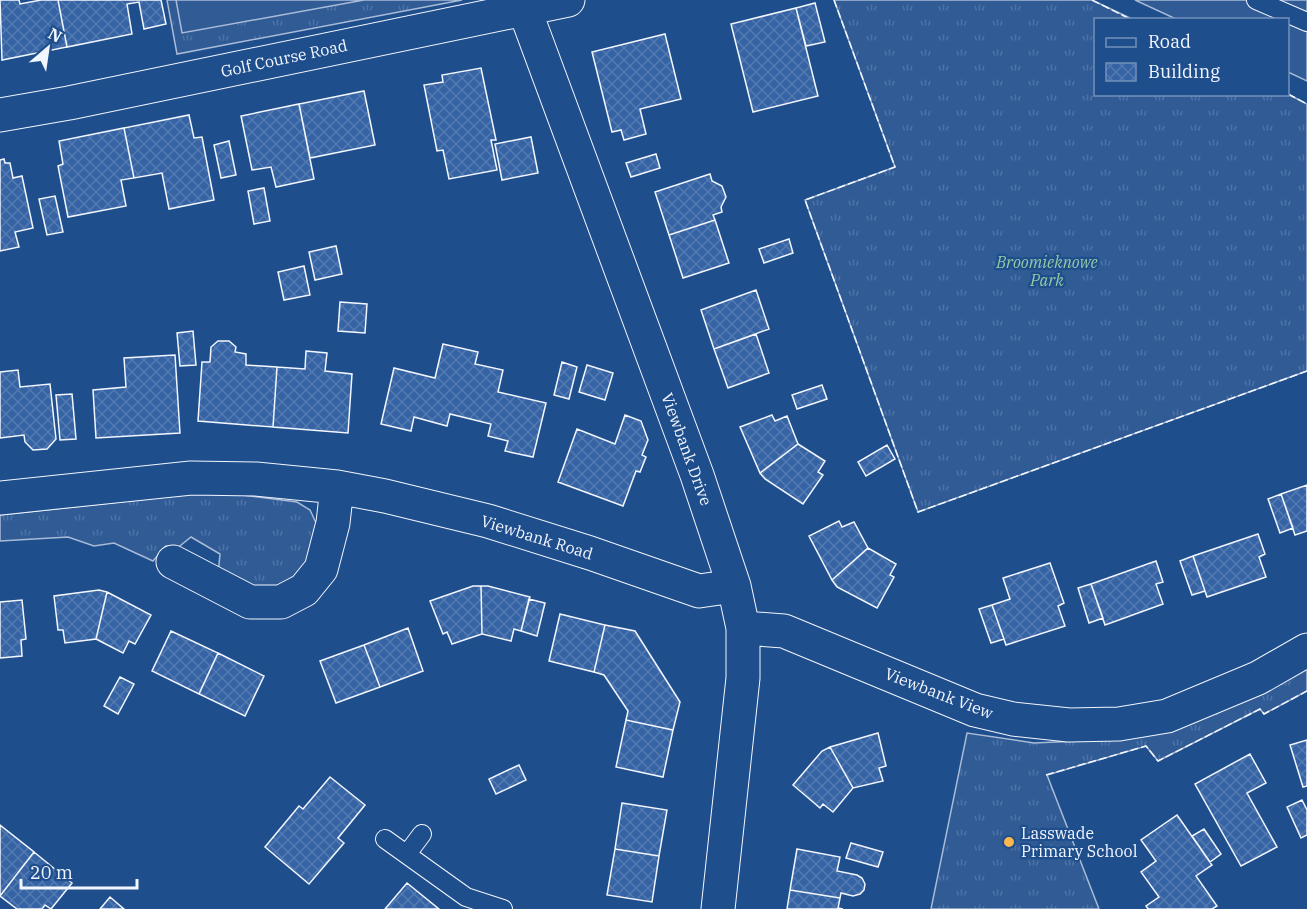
<svg xmlns="http://www.w3.org/2000/svg" width="1307" height="909" font-family="'IBM Plex Serif',serif">
<defs>
<pattern id="grass-tufts" width="24" height="20" patternUnits="userSpaceOnUse" patternTransform="scale(1.5)"><rect width="24" height="20" fill="#305b95"/><path d="M3 7l-1-3M5 7V3M7 7l1-3M15 17l-1-3M17 17v-4M19 17l1-3" fill="none" stroke="#4e73a5"/></pattern>
<pattern id="building-cross-hatch" width="8" height="8" patternUnits="userSpaceOnUse" patternTransform="scale(1.5)"><rect width="8" height="8" fill="#3563a3"/><path d="M0 0l8 8M0 8l8-8" fill="none" stroke="#537ab1"/></pattern>
</defs>
<rect width="100%" height="100%" fill="#1f4e8c"/>
<path fill="url(#grass-tufts)" stroke="#a8bbd7" stroke-width="1.5" d="M167 0H462L177 54Z
M834 0H1092L1132 19 1096 20V94H1288L1307 104V371L918 512 805 200 895 167Z
M193 494H234L297 502 310 510 317 525 311 564 277 593 218 575 220 554 191 537 175 550 166 546 153 561 114 543 94 546 68 537 0 541V515Z
M1307 665V691L1264 714 1260 709 1158 761 1146 746 1047 775 1099 909H931L967 733 1034 743 1123 739Z"/>
<path fill="#305b95" stroke="#a8bbd7" stroke-width="1.5" d="M176 0H364L182 33Z
M1135 0H1307V81L1288 72V20L1176 19Z"/>
<path fill="url(#building-cross-hatch)" stroke="#f2f6ff" stroke-width="1.5" d="M0 0H19L20 4 41 0H58L67 47 2 60Z
M58 0H161L166 24 144 29 139 2 127 4 132 34 67 47Z
M815 3 825 42 806 46 796 8Z
M796 8 818 96 753 112 731 24Z
M665 34 681 99 640 109 646 134 624 140 621 130 612 132 592 52Z
M481 68 496 140H491L497 170 449 179 443 150 437 151 424 85 443 82 442 75Z
M364 91 375 145 310 158 299 104Z
M299 104 314 179 276 187 271 167 252 170 241 116Z
M189 115 194 138 202 137 214 200 169 209 162 173 134 178 124 128Z
M124 128 134 178 121 180 126 206 68 217 58 166 63 164 59 141Z
M531 137 538 173 502 180 495 144Z
M229 141 236 175 221 178 214 145Z
M656 154 660 168 631 177 626 163Z
M4 159 5 163H10L13 178 22 176 33 228 15 232 19 247 0 251V160Z
M710 174 712 181 722 186 726 197 721 207 722 212 713 215 715 220 669 235 655 192Z
M264 188 270 221 254 224 248 191Z
M55 196 63 232 47 235 39 199Z
M715 220 729 263 683 278 669 235Z
M789 239 793 253 764 263 759 249Z
M336 246 342 274 315 280 309 252Z
M304 266 310 295 284 300 278 272Z
M756 290 769 329 714 349 701 310Z
M340 302 367 304 365 333 338 331Z
M193 331 196 365 180 366 177 333Z
M756 334 769 373 728 388 714 349Z
M218 341H229L236 347 235 352 246 354V365L277 367 273 427 198 421 202 362H210L211 347Z
M443 344 478 352 475 364 503 370 498 392 546 403 533 457 505 451 508 441 488 436 491 424 450 414 447 426 414 417 411 431 381 424 394 368 435 378Z
M306 351 327 353 325 371 352 374 348 433 273 427 277 367 305 369Z
M175 355 180 433 96 438 93 390 126 387 124 358Z
M562 362 577 367 569 399 554 395Z
M587 365 613 373 605 400 579 392Z
M18 370 20 387 50 384 56 439 47 449 33 450 25 442 24 435 0 438V372Z
M822 385 827 399 797 409 792 395Z
M72 394 76 439 60 440 56 395Z
M625 415 641 421 648 440 642 455 646 457 640 472 636 471 623 506 558 482 577 429 615 444Z
M772 415 775 421 787 416 798 444 760 473 740 427Z
M798 444 825 461 818 472 823 475 803 504 765 479 760 473Z
M887 445 895 459 866 476 858 462Z
M1307 485V531L1295 535 1281 494Z
M1281 494 1293 528 1280 533 1268 499Z
M839 521 842 527 854 522 868 548 832 580 809 536Z
M1258 534 1265 554 1259 557 1266 577 1207 597 1193 556Z
M868 548 896 564 890 575 894 577 877 608 837 587 832 580Z
M1193 556 1205 591 1192 595 1180 561Z
M1156 561 1163 582 1156 584 1163 604 1105 625 1091 584Z
M1050 563 1064 603 1058 606 1065 626 1006 645 992 605 1010 599 1003 578Z
M1091 584 1103 618 1089 623 1078 588Z
M473 586H481L482 634 452 644 447 632 443 634 430 601Z
M481 586H488L530 597 521 631 514 629 511 641 482 634Z
M99 590 107 592 96 639 65 643 63 630H58L54 596Z
M107 592 151 615 135 644 129 641 123 653 96 639Z
M529 599 545 603 537 636 521 631Z
M22 600 26 639 21 640 22 656 0 658V602Z
M992 605 1004 639 991 643 979 609Z
M560 614 605 625 594 672 549 661Z
M605 625 635 631 680 702 673 730 626 720 628 711 604 675 594 672Z
M408 628 423 671 380 687 364 645Z
M171 631 218 653 199 694 152 671Z
M364 645 380 687 336 703 320 661Z
M218 653 264 676 245 716 199 694Z
M120 677 134 684 118 714 104 706Z
M626 720 673 730 663 777 616 767Z
M878 733 886 766 879 768 883 781 853 788 830 747Z
M1307 740V786L1303 787 1290 745Z
M830 747 853 788 833 812 823 804 820 808 793 785 822 751Z
M1250 754 1266 783 1247 793 1277 847 1241 866 1195 784Z
M519 765 526 780 496 794 489 779Z
M330 777 365 805 338 838 344 843 309 884 265 847 299 806 303 809Z
M1302 800 1307 810V835L1301 838 1287 807Z
M622 803 667 810 659 856 615 849Z
M1177 815 1212 865 1196 876 1217 906 1212 909H1148L1146 906 1159 897 1141 872 1156 861 1141 840Z
M0 825 34 852 0 896Z
M1204 829 1221 854 1210 862 1192 836Z
M851 843 883 852 878 867 846 858Z
M615 849 659 856 652 902 607 895Z
M797 849 840 857 837 871 857 875 862 878 865 884 864 890 860 894 853 896 841 893 840 898 790 890Z
M34 852 72 883 51 909 45 905 42 909H17L0 896Z
M407 883 439 909H385Z
M790 890 840 898 838 908 843 909H787Z
M110 897 124 909H100Z"/>
<g fill="none" stroke-linecap="round" stroke-linejoin="round">
<defs>
<path id="lane" d="M1256 0 1307 22
M385 839 466 897 503 909
M407 854 422 834"/>
<path id="street" d="M524 8 697 475 734 586 743 628V678L718 909
M0 115 69 103 568 0
M0 498 191 478 256 479 337 487 385 496 488 521 590 553 699 591 734 586
M173 562 250 602H281L304 590 321 569 333 523 337 487
M743 628 784 631 975 710 1013 719 1069 725 1119 724 1167 716 1258 678 1307 650"/>
</defs>
<use href="#lane" stroke="#f2f6ff" stroke-width="20"/>
<use href="#street" stroke="#f2f6ff" stroke-width="35"/>
<use href="#lane" stroke="#1f4e8c" stroke-width="18"/>
<use href="#street" stroke="#1f4e8c" stroke-width="33"/>
<path stroke="#f2f6ff" stroke-width="1.5" stroke-dasharray="8 3" stroke-linecap="butt" d="M834 0 895 167 805 200 918 512 1307 371
M1092 0 1132 20
M1288 94 1307 104
M1046 775 1146 746 1158 761 1260 709 1264 714 1307 691"/>
</g>
<circle fill="#ffb74d" stroke="#1f4e8c" stroke-width="2" cx="1009" cy="842" r="6"/>
<g text-anchor="middle" stroke-width="4.5" stroke-linejoin="round" paint-order="stroke">
<g font-size="16" fill="#f2f6ff" stroke="#1f4e8c">
<text transform="translate(284 58) rotate(-12)" y="6">Golf Course Road</text>
<text transform="translate(687 449) rotate(70)" y="6">Viewbank Drive</text>
<text transform="translate(537 537) rotate(17)" y="6">Viewbank Road</text>
<text transform="translate(939 693) rotate(21)" y="6">Viewbank View</text>
</g>
<g font-size="16" font-style="italic" fill="#97c8a6" stroke="#1f4e8c">
<text x="1047" y="268">Broomieknowe<tspan x="1047" dy="18">Park</tspan></text>
</g>
<g font-size="16" fill="#f2f6ff" stroke="#1f4e8c" text-anchor="start">
<text x="1021" y="839">Lasswade<tspan x="1021" dy="18">Primary School</tspan></text>
</g>
</g>
<rect x="1094" y="18" width="195" height="78" fill="#1f4e8c" stroke="#7391ba" stroke-width="1.5"/>
<rect x="1106" y="38" width="30" height="9" fill="#1f4e8c" stroke="#7391ba" stroke-width="1.5"/>
<text x="1148" y="48" font-size="18" fill="#f2f6ff">Road</text>
<rect x="1106" y="63" width="30" height="18" fill="url(#building-cross-hatch)" stroke="#7391ba" stroke-width="1.5"/>
<text x="1148" y="78" font-size="18" fill="#f2f6ff">Building</text>
<g transform="translate(48 48) rotate(29)" stroke="#1f4e8c" stroke-width="4.5" paint-order="stroke">
<path d="M0-4.5L10 22L0 15L-10 22Z" fill="#f2f6ff"/>
<text y="-9" font-size="16" font-weight="bold" text-anchor="middle" fill="#f2f6ff">N</text>
</g>
<path d="M21 879v9h116v-9" fill="none" stroke="#f2f6ff" stroke-width="3"/>
<text x="30" y="879" font-size="18" fill="#f2f6ff" stroke="#1f4e8c" stroke-width="4.5" paint-order="stroke">20 m</text>
</svg>
